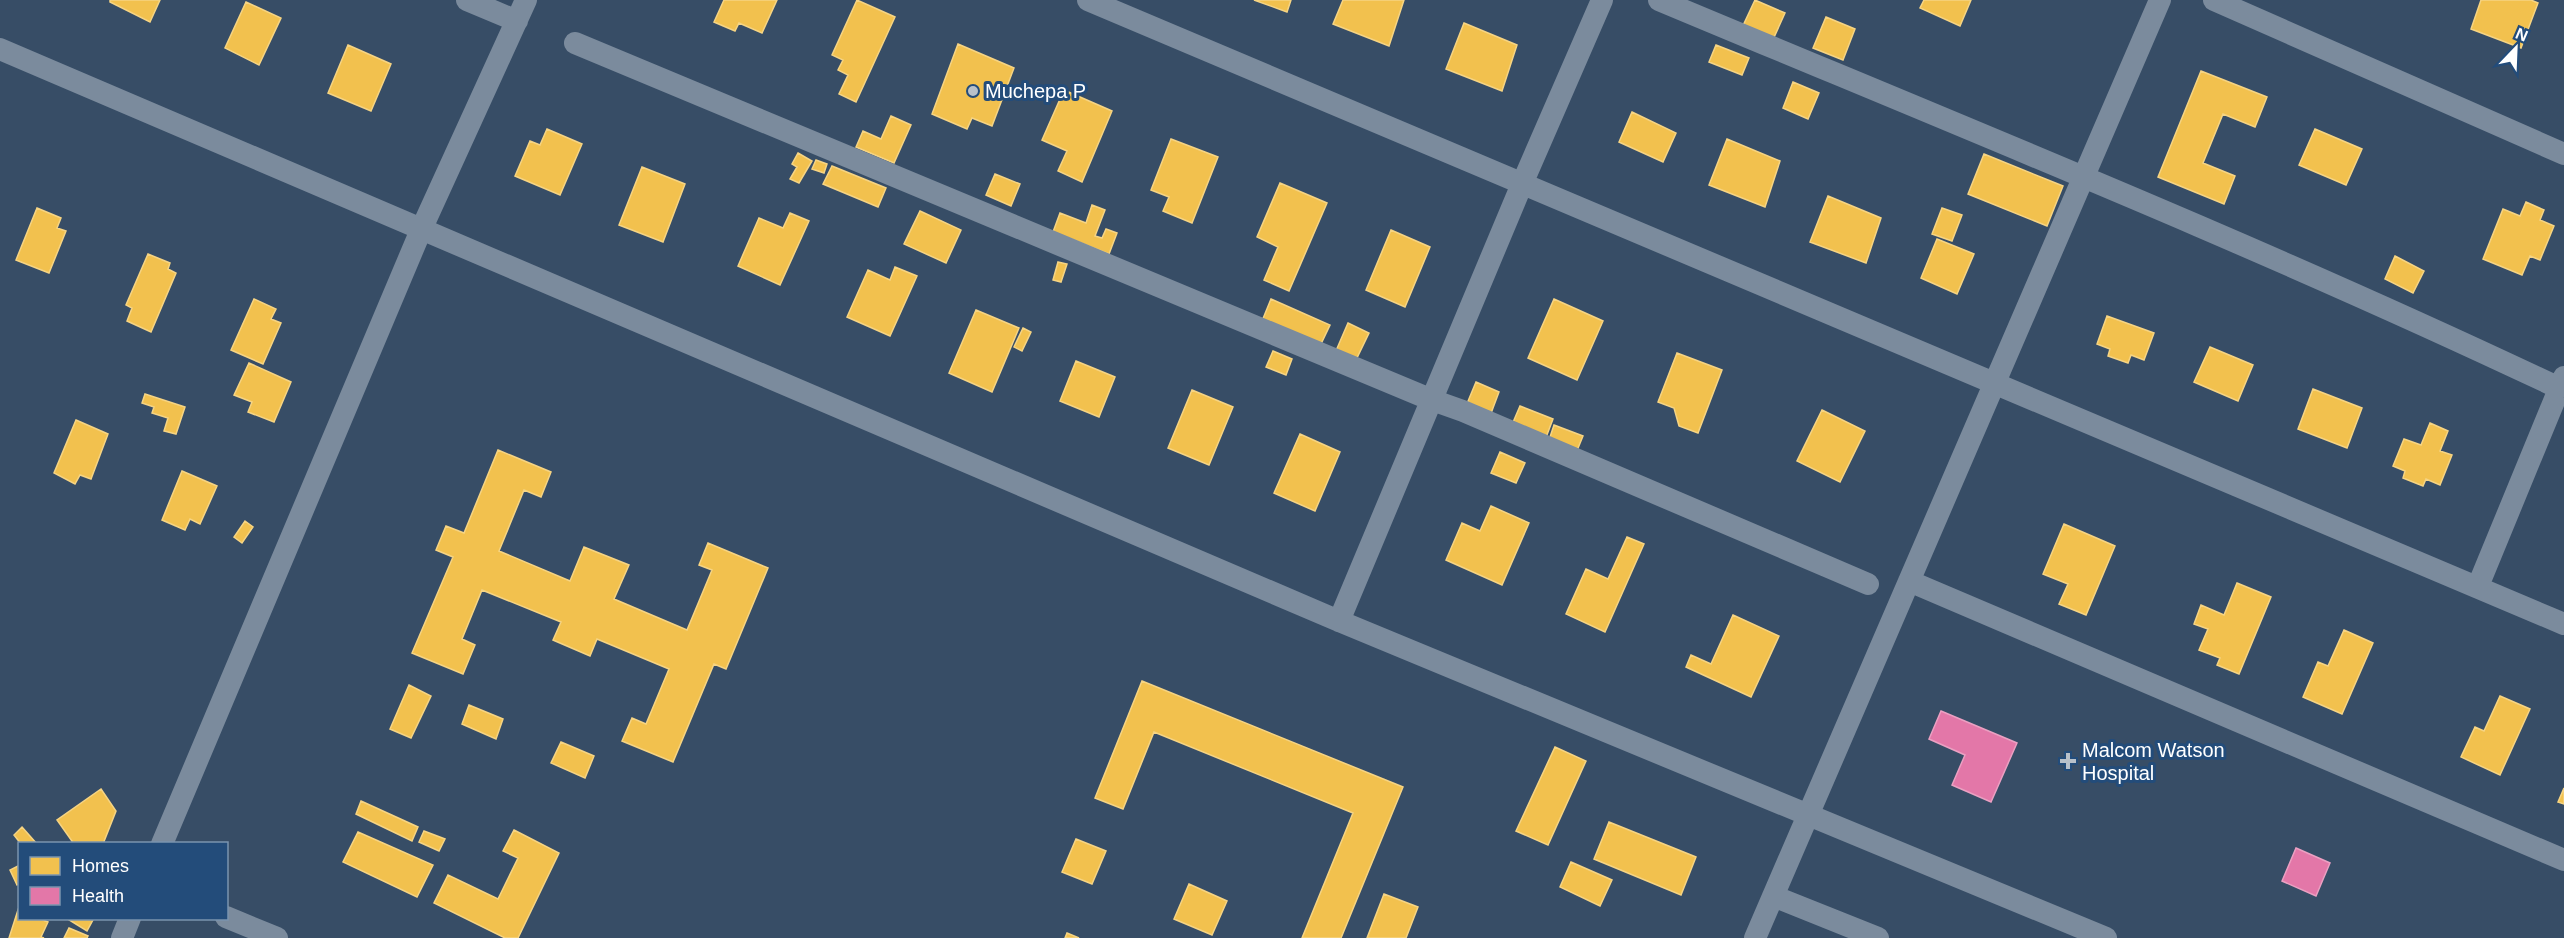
<svg xmlns="http://www.w3.org/2000/svg" width="2564" height="938" font-family="Helvetica,sans-serif">
<rect width="100%" height="100%" fill="#374d66"/>
<path fill="#f2c14e" stroke="#f6d483" stroke-width="1.5" d="M110 0H160L150 22 110 2Z
M724 0H777L762 33 739 23 735 31 714 22Z
M857 0 895 17 856 102 839 94 848 75 838 70 843 60 832 55Z
M1254 0H1291L1287 12Z
M1343 0H1404L1389 46 1333 24Z
M1755 0 1785 13 1771 44 1741 30Z
M1924 0H1971L1960 26 1920 8Z
M2481 0H2531L2538 3 2521 48 2471 29Z
M246 2 281 18 259 65 225 48Z
M1826 17 1855 29 1843 60 1813 48Z
M1464 23 1517 45 1502 91 1446 69Z
M958 44 1014 68 992 126 972 118 967 129 932 114Z
M348 45 391 64 371 111 328 93Z
M1716 45 1749 58 1742 75 1709 62Z
M2201 71 2267 97 2255 127 2223 114 2203 163 2235 176 2224 204 2158 177Z
M1793 82 1819 93 1808 119 1783 108Z
M1064 90 1112 111 1082 182 1058 171 1067 151 1042 140Z
M1632 112 1676 133 1663 162 1619 142Z
M891 116 911 125 894 163 856 147 863 131 881 139Z
M547 129 582 144 560 195 515 176 530 141 540 145Z
M2315 129 2362 149 2346 185 2299 165Z
M1171 139 1218 157 1192 223 1163 211 1169 197 1151 190Z
M1727 139 1780 161 1765 207 1709 185Z
M798 153 812 161 799 183 790 179 797 167 792 164Z
M1984 154 2063 186 2047 226 1968 194Z
M816 160 827 164 824 173 812 169Z
M832 166 886 188 878 207 823 184Z
M642 167 685 184 663 242 619 225Z
M995 174 1020 184 1011 206 986 195Z
M1280 183 1327 203 1289 291 1264 280 1278 247 1257 237Z
M1828 196 1881 218 1866 263 1810 242Z
M2526 202 2544 210 2540 220 2554 226 2540 260 2530 256 2522 275 2483 259 2503 209 2520 216Z
M1092 205 1105 210 1095 236 1102 238 1106 229 1117 233 1109 254 1053 232 1060 213 1086 223Z
M37 208 61 218 57 228 66 231 49 273 16 260Z
M1942 208 1962 215 1952 241 1932 234Z
M920 211 961 230 946 263 904 244Z
M790 213 809 221 780 285 738 266 759 218 783 228Z
M1391 230 1430 247 1405 307 1366 290Z
M1937 239 1974 254 1957 294 1921 278Z
M148 254 170 263 168 269 176 273 151 332 127 321 132 308 126 305Z
M2395 256 2424 271 2413 293 2385 279Z
M1058 262 1067 264 1061 282 1053 280Z
M895 267 917 276 890 336 847 317 868 270 890 280Z
M254 299 276 309 271 319 281 323 263 364 231 350Z
M1271 299 1330 325 1320 346 1262 321Z
M1554 299 1603 321 1577 380 1528 358Z
M976 310 1019 328 992 392 949 373Z
M2107 316 2154 333 2144 360 2131 355 2128 363 2108 356 2110 349 2097 344Z
M1348 323 1369 333 1355 362 1335 353Z
M1023 328 1031 332 1022 351 1014 347Z
M2210 347 2253 365 2238 401 2194 382Z
M1273 351 1292 359 1286 375 1266 367Z
M1677 353 1722 370 1698 433 1679 426 1674 408 1658 402Z
M1076 361 1115 377 1099 417 1060 401Z
M249 363 291 382 274 422 248 412 252 402 234 395Z
M1476 382 1499 392 1490 416 1466 406Z
M2313 389 2362 408 2347 448 2298 429Z
M1192 390 1233 407 1209 465 1168 448Z
M145 394 185 407 176 434 164 431 168 418 152 413 154 407 142 403Z
M1520 406 1553 419 1545 440 1511 427Z
M1822 410 1865 431 1840 482 1797 461Z
M76 420 108 434 91 479 80 475 75 484 54 473Z
M2430 423 2448 431 2440 451 2452 455 2440 485 2426 479 2423 486 2403 478 2405 471 2393 466 2404 439 2421 445Z
M1554 425 1583 436 1576 453 1548 443Z
M1300 434 1340 452 1315 511 1274 493Z
M498 450 551 472 541 497 524 490 499 551 570 581 584 547 629 565 614 599 687 630 712 570 699 565 708 543 768 568 726 669 714 664 673 762 622 741 632 718 646 724 669 669 597 639 590 656 553 640 561 622 482 590 462 639 475 645 463 674 412 653 453 557 436 550 446 526 464 533Z
M1500 452 1525 463 1516 483 1491 473Z
M182 471 217 486 200 524 190 519 185 530 162 520Z
M1491 506 1529 523 1502 585 1446 560 1462 523 1480 531Z
M245 521 253 527 242 543 234 537Z
M2064 524 2115 546 2086 615 2059 604 2068 584 2043 574Z
M1627 537 1644 544 1605 632 1566 614 1586 569 1608 579Z
M2237 583 2271 597 2239 674 2217 665 2220 658 2199 650 2208 629 2194 624 2201 605 2224 615Z
M1733 615 1779 636 1751 697 1686 667 1691 655 1711 664Z
M2344 630 2373 643 2342 714 2303 697 2318 662 2328 666Z
M1142 681 1403 787 1341 938H1302L1353 813 1154 732 1123 809 1095 798Z
M409 685 431 696 411 738 390 729Z
M2500 696 2530 709 2500 775 2461 757 2475 727 2484 731Z
M469 705 503 719 496 739 462 724Z
M561 742 594 756 585 778 551 763Z
M1555 747 1586 761 1548 845 1516 831Z
M2564 788V804L2558 802Z
M101 789 116 811 103 844H74L57 820Z
M361 801 418 827 412 841 356 814Z
M1609 822 1696 857 1681 895 1594 859Z
M22 827 37 844H21L14 835Z
M514 830 559 853 518 938H505L434 903 448 875 498 899 518 858 503 851Z
M424 831 445 839 439 851 419 842Z
M358 832 433 865 417 897 343 862Z
M1076 839 1106 851 1092 884 1062 872Z
M1571 862 1612 880 1600 906 1560 887Z
M20 865V883L17 885 10 870Z
M1189 884 1227 901 1212 935 1174 919Z
M1384 894 1418 907 1406 938H1367Z
M18 910 20 918H38L48 922 41 937 44 938H9Z
M66 918H94L87 931Z
M69 928 88 936 87 938H64Z
M1067 933 1079 938H1065Z"/>
<path fill="#e377a8" stroke="#eba0c2" stroke-width="1.5" d="M1941 711 2017 743 1991 802 1952 785 1965 755 1929 739Z
M2296 848 2330 863 2316 896 2282 881Z"/>
<g fill="none" stroke-linecap="round" stroke-linejoin="round">
<path stroke="#7b8b9d" stroke-width="22" d="M467 0 517 21
M1088 0 2564 624
M1659 0C1960 126 2264 248 2559 388
M2214 0 2564 154
M575 43 1432 400 1463 411 1868 584
M0 49 1339 621 2106 938
M1909 581 2564 860
M2478 586 2564 377
M1339 621 1522 184 1602 0
M162 844 421 230 526 0
M1773 896 1878 938
M226 917 277 938
M122 938 130 918
M1755 938 2160 0"/>
</g>
<g fill="#b9c1c9" stroke="#234c7a" stroke-width="2">
<circle cx="973" cy="91" r="6"/>
<path d="M2065 752h6v6h6v6h-6v6h-6v-6h-6v-6h6z"/>
</g>
<g text-anchor="middle" stroke-width="6" stroke-linejoin="round" paint-order="stroke">
<g font-size="20" fill="#fff" stroke="#234c7a" text-anchor="start">
<text x="985" y="98">Muchepa P</text>
<text x="2082" y="757">Malcom Watson<tspan x="2082" dy="23">Hospital</tspan></text>
</g>
</g>
<rect x="18" y="842" width="210" height="78" fill="#234c7a" stroke="#7b94af" stroke-width="1.5"/>
<rect x="30" y="857" width="30" height="18" fill="#f2c14e" stroke="#7b94af" stroke-width="1.5"/>
<text x="72" y="872" font-size="18" fill="#ffffff">Homes</text>
<rect x="30" y="887" width="30" height="18" fill="#e377a8" stroke="#7b94af" stroke-width="1.5"/>
<text x="72" y="902" font-size="18" fill="#ffffff">Health</text>
<g transform="translate(2516 48) rotate(23)" stroke="#234c7a" stroke-width="4.5" paint-order="stroke">
<path d="M0-4.5L10 22L0 15L-10 22Z" fill="#ffffff"/>
<text y="-9" font-size="16" font-weight="bold" text-anchor="middle" fill="#ffffff">N</text>
</g>
</svg>
